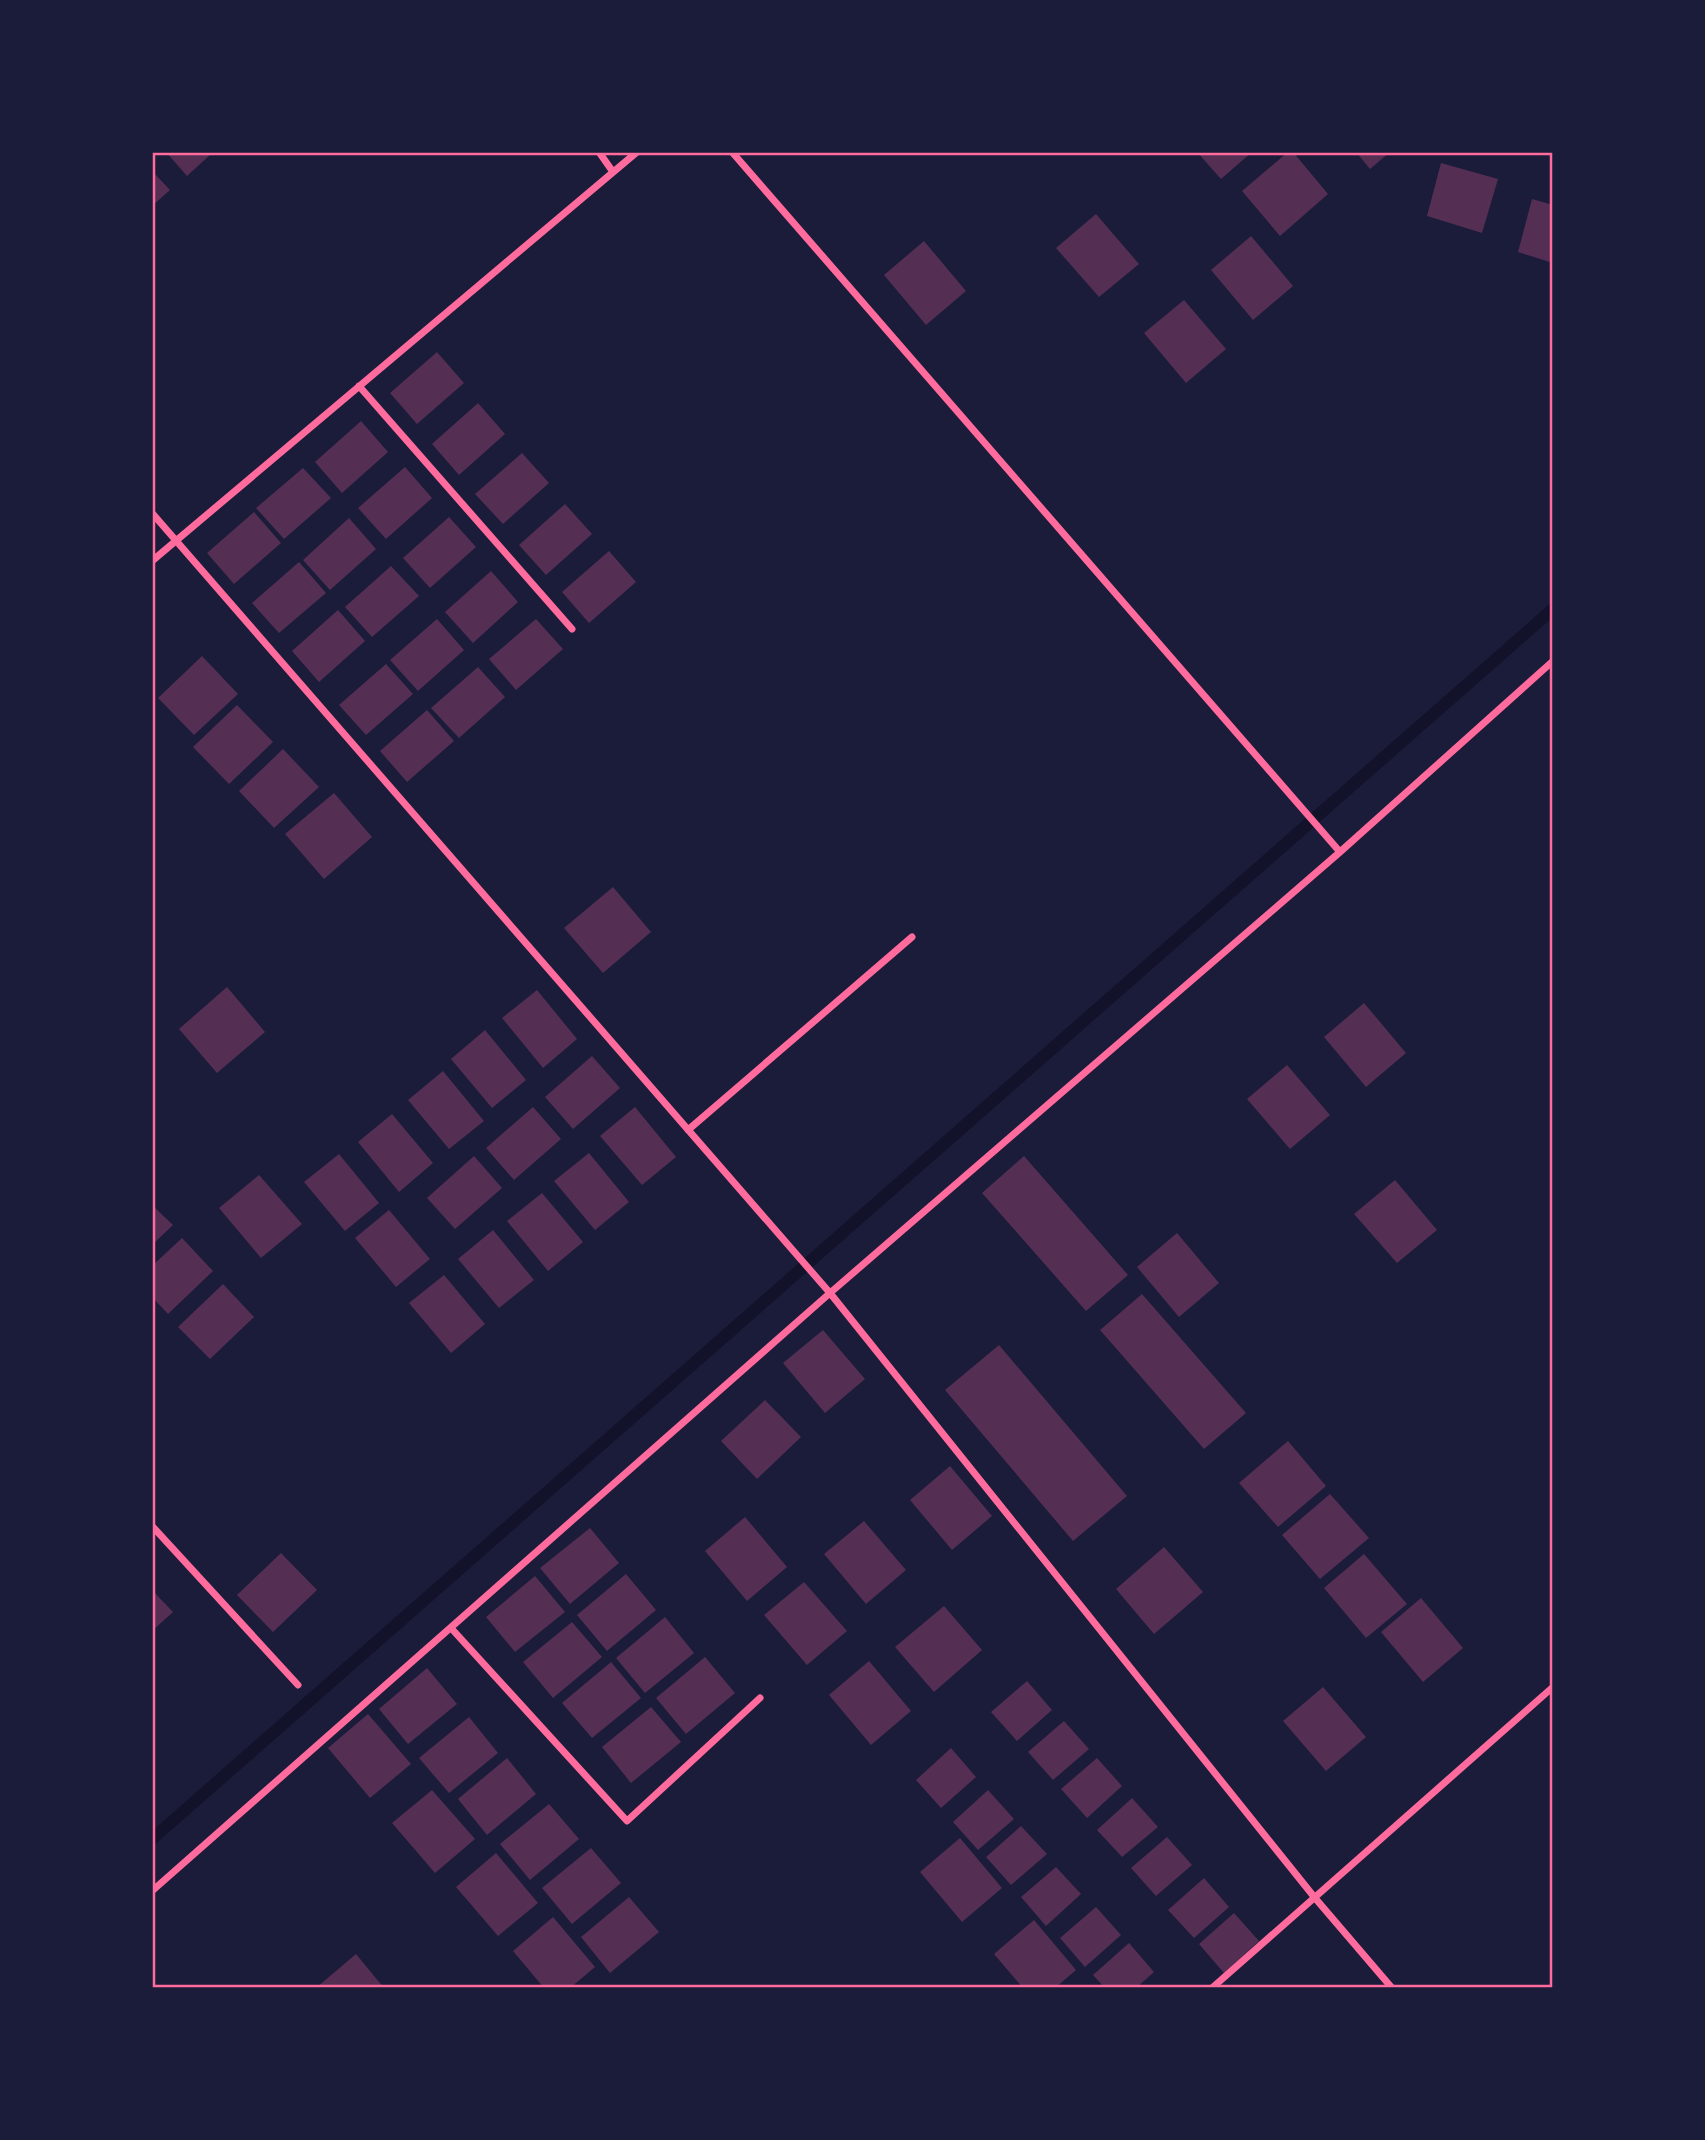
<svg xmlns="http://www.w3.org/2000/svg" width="1705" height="2140" font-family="'Libre Baskerville',serif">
<rect width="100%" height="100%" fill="#1b1b3a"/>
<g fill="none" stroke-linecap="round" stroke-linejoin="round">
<path stroke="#12122b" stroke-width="12" d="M152 1839 1553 609"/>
</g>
<path fill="#542f53" d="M166 152H209L211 154 187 176Z
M1197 152H1252L1221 179Z
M1288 152H1293L1328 194 1280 236 1242 191Z
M1356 152H1390L1370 169Z
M1441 163 1498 179 1482 233 1427 216Z
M152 171 170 190 152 206Z
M1532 199 1553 205V263L1518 252Z
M1096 214 1139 264 1099 297 1056 248Z
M1251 236 1293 286 1253 320 1211 270Z
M924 241 966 291 926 325 884 275Z
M1184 300 1226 349 1186 383 1144 333Z
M437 352 464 383 417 424 390 393Z
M478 403 505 434 459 475 432 444Z
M361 421 388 452 342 493 315 462Z
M522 453 549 483 503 524 475 494Z
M405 467 432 498 386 539 358 508Z
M303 468 331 498 284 539 256 508Z
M565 504 592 534 546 575 519 545Z
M254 512 281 543 234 584 207 553Z
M449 517 476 547 430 588 403 558Z
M349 518 376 549 330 590 303 560Z
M609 551 636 582 589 623 562 592Z
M299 562 326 593 279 633 252 603Z
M391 566 419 596 372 637 345 607Z
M491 571 518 602 473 643 445 612Z
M338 610 365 641 319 682 292 651Z
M437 619 464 650 418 691 390 660Z
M536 619 563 649 516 690 489 659Z
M202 656 238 694 194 735 158 698Z
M386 664 413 694 366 735 339 705Z
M478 667 505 697 459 738 431 708Z
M237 705 273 742 229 784 193 747Z
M427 710 454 741 407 782 380 751Z
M283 749 319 787 274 828 239 791Z
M334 793 372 837 324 879 285 834Z
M613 887 651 932 603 973 564 928Z
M227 987 265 1032 217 1073 179 1029Z
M537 990 577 1039 543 1068 502 1018Z
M1364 1003 1406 1053 1366 1087 1324 1037Z
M485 1030 526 1080 492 1108 451 1059Z
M592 1056 620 1088 573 1129 545 1097Z
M1287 1065 1330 1115 1290 1149 1247 1099Z
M443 1071 484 1121 449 1149 408 1100Z
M533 1107 561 1139 514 1180 486 1148Z
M635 1107 676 1157 642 1185 600 1136Z
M392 1114 433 1163 399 1192 358 1142Z
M589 1153 629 1202 595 1230 554 1181Z
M339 1154 379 1203 345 1231 304 1182Z
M474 1156 502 1188 455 1229 427 1198Z
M1024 1156 1128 1275 1086 1311 982 1193Z
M259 1175 302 1224 261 1258 219 1208Z
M1395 1180 1437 1230 1397 1263 1354 1214Z
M542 1193 583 1242 548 1271 507 1221Z
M152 1205 173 1225 152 1245Z
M389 1210 430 1259 396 1287 355 1238Z
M493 1230 534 1280 499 1308 458 1259Z
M1177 1233 1219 1283 1179 1317 1137 1267Z
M182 1238 213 1271 168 1314 152 1297V1266Z
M444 1275 485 1324 451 1353 409 1303Z
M223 1284 254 1317 210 1359 178 1327Z
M1142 1294 1246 1413 1204 1449 1100 1330Z
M823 1330 865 1379 825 1413 783 1363Z
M999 1345 1127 1496 1073 1541 945 1390Z
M765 1400 801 1437 757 1479 721 1441Z
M1288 1441 1326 1486 1278 1527 1239 1483Z
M950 1466 992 1516 952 1550 910 1500Z
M1330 1494 1369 1538 1320 1579 1282 1535Z
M745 1517 787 1567 747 1601 705 1551Z
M864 1521 906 1570 866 1604 824 1554Z
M590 1528 619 1563 570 1604 540 1568Z
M1164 1547 1203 1592 1154 1634 1116 1589Z
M281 1553 317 1590 273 1632 237 1595Z
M1364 1554 1407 1604 1366 1638 1324 1588Z
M626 1574 656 1610 607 1651 577 1615Z
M535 1576 565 1612 515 1652 486 1617Z
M804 1582 847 1631 807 1665 764 1615Z
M152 1590 173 1612 152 1631Z
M1421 1598 1463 1648 1423 1682 1381 1632Z
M944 1606 982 1650 934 1692 895 1647Z
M665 1617 694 1653 645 1693 616 1658Z
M572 1622 602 1657 553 1698 523 1662Z
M705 1657 735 1693 686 1734 656 1698Z
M869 1661 911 1711 871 1745 829 1695Z
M611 1662 641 1698 592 1738 562 1703Z
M427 1668 457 1704 408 1744 379 1709Z
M1027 1681 1052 1710 1017 1741 991 1712Z
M1323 1687 1366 1737 1326 1771 1283 1721Z
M651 1707 681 1742 631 1783 602 1747Z
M368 1714 411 1764 370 1798 328 1748Z
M469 1717 498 1753 449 1793 419 1758Z
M1064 1721 1089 1749 1053 1780 1028 1752Z
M951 1748 976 1777 941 1808 916 1780Z
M507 1758 536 1794 487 1835 458 1799Z
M1097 1758 1122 1786 1087 1818 1061 1789Z
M432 1790 475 1839 435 1873 392 1823Z
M988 1790 1014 1819 978 1850 953 1822Z
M1132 1798 1158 1827 1122 1857 1097 1830Z
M549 1804 579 1839 530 1880 500 1844Z
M1021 1826 1047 1854 1011 1885 986 1857Z
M1167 1837 1192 1865 1156 1896 1131 1868Z
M960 1838 1002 1888 962 1922 920 1872Z
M591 1848 621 1883 572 1924 542 1888Z
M496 1853 538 1903 498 1936 456 1887Z
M1056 1867 1081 1894 1046 1926 1021 1897Z
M1204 1878 1229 1907 1194 1938 1168 1910Z
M629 1897 659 1932 610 1973 581 1937Z
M1096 1907 1121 1935 1085 1967 1060 1938Z
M1234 1913 1259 1941 1224 1973 1199 1944Z
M553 1917 595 1967 570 1988H544L513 1951Z
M1034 1920 1076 1970 1055 1988H1023L994 1954Z
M1129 1943 1154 1972 1136 1988H1105L1093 1975Z
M356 1954 384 1988H316Z"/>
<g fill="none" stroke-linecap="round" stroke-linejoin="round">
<path stroke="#ff6b9d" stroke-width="7" d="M599 152 613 172
M732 152 1340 852
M359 386 572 629
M152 513 830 1293 1315 1898 1392 1988
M152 561 637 152
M688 1130 912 937
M152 1526 298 1685
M451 1628 627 1821 760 1698
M152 1891 830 1293 1340 852 1553 661
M1212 1988 1553 1687"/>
</g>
<rect width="1705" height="2140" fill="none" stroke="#1b1b3a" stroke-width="308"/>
<rect x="154" y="154" width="1397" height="1832" fill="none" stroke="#ff6b9d" stroke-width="2.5"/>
</svg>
